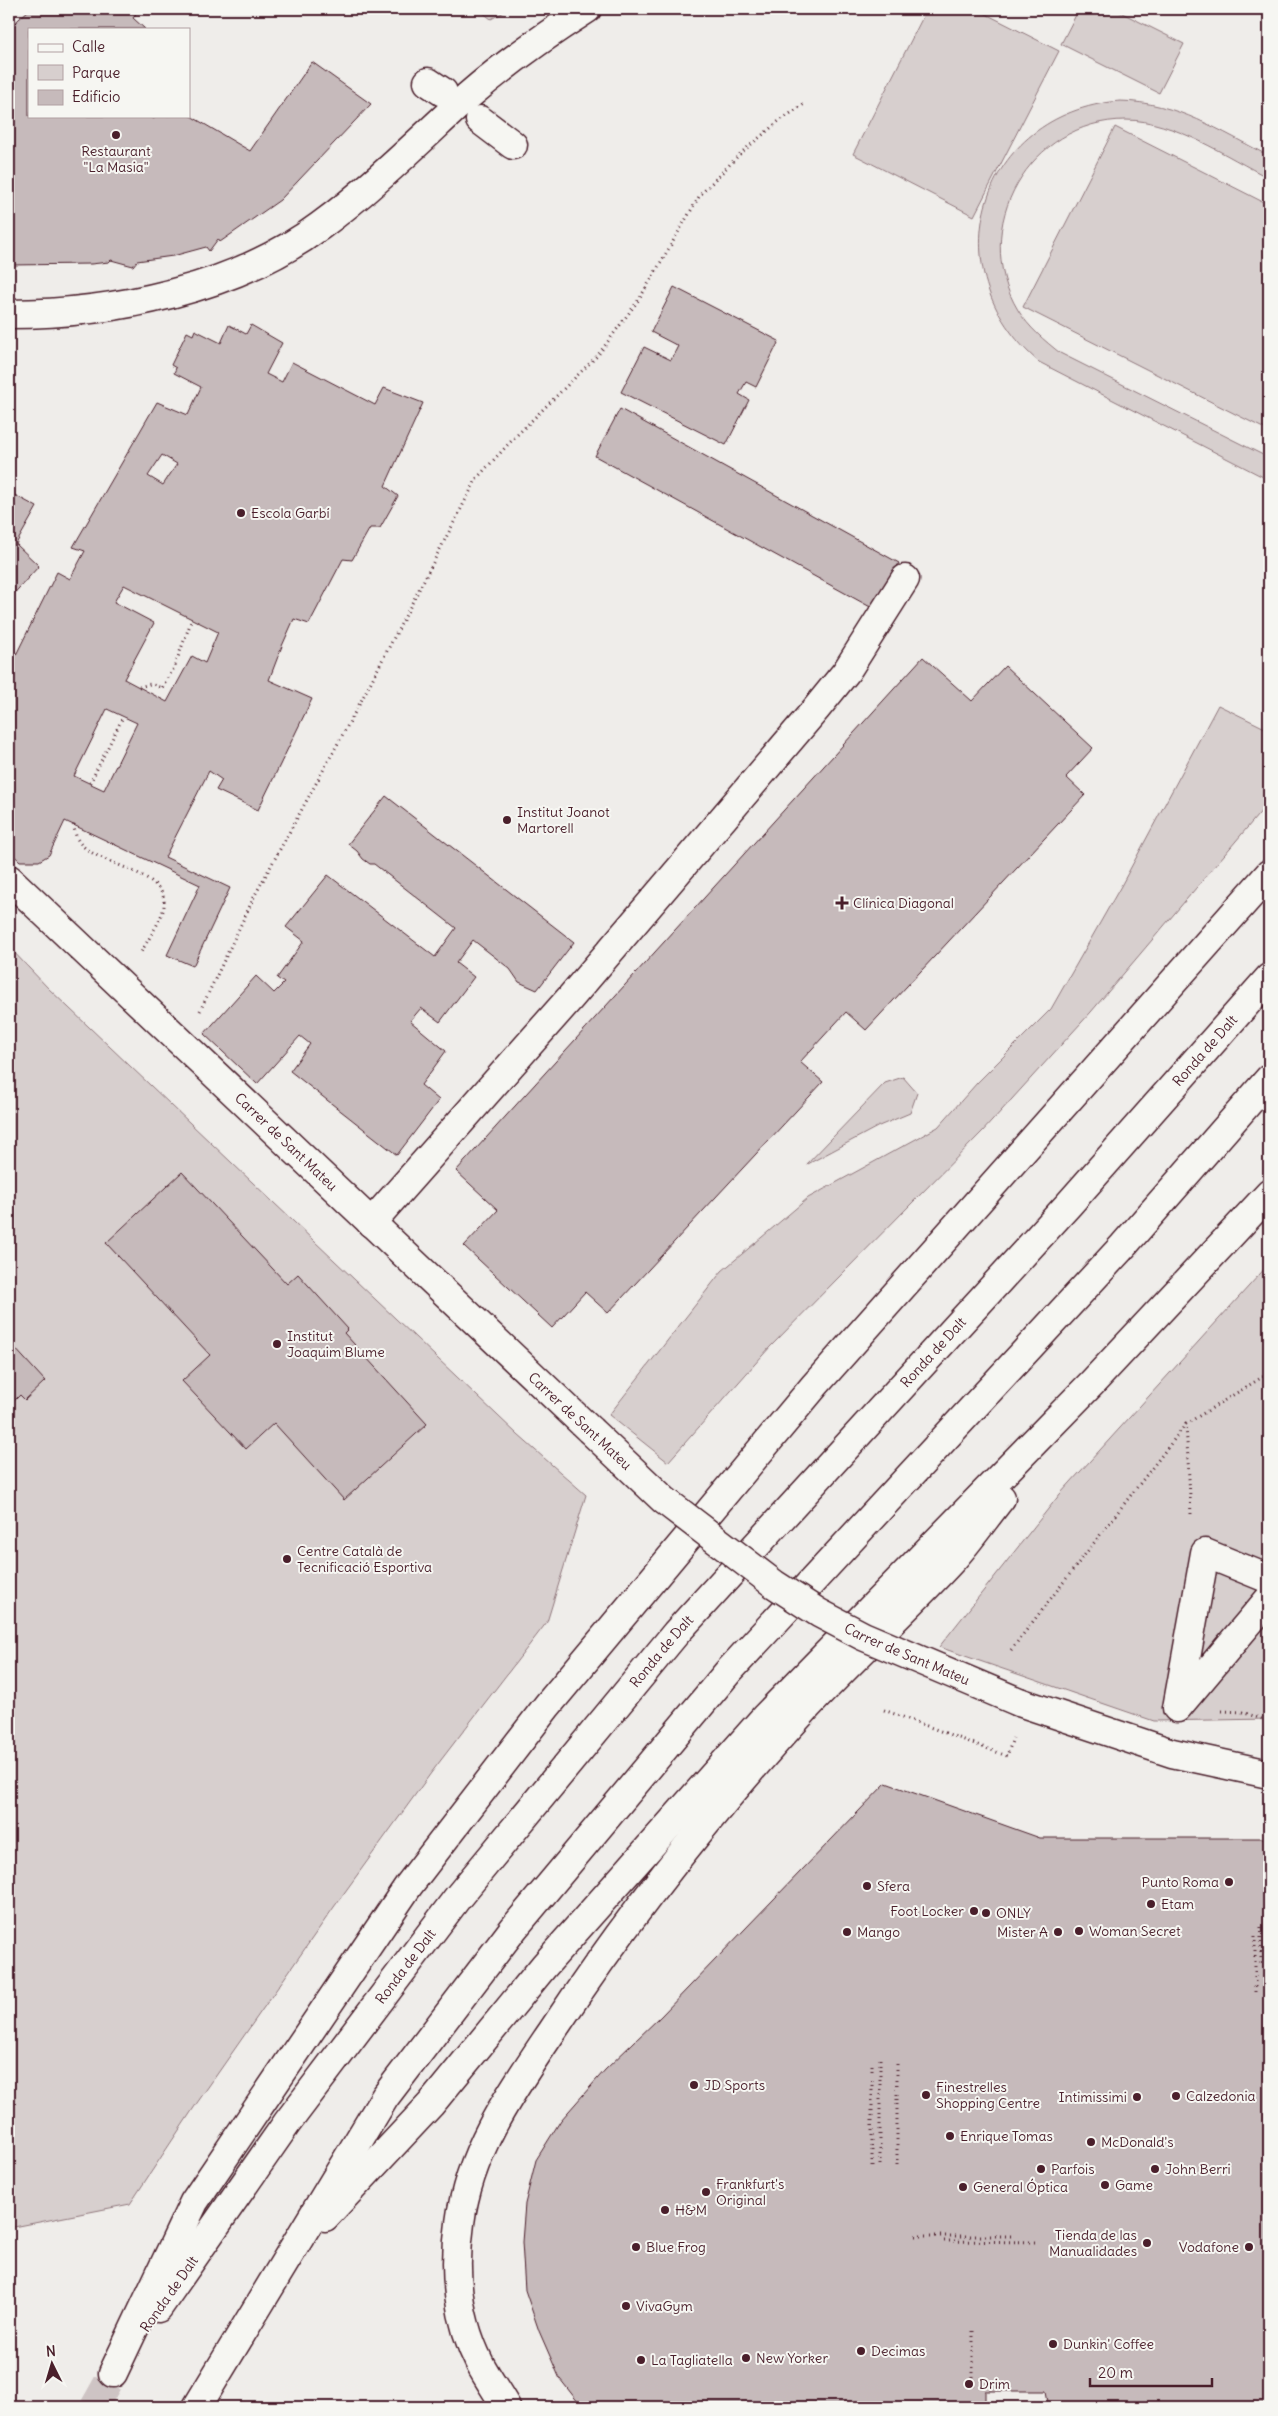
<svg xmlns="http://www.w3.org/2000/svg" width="1278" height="2416" font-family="Delius,sans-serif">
<rect width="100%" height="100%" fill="#efedea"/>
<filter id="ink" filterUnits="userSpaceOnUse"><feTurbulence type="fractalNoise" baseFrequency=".02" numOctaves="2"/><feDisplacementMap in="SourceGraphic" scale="10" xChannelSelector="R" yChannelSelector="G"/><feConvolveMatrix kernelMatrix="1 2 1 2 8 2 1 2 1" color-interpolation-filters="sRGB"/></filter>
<g filter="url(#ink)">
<path fill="#d7cfce" stroke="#90777c" d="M478 9H510L491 19Z
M927 9H976L1059 51 974 216 853 154Z
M1079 9H1114L1184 44 1159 93 1061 44Z
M1120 101C1177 102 1220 131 1269 156V178C1227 157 1174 120 1126 120 1030 120 968 227 1018 310 1029 328 1044 340 1060 353L1269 458V480L1039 362C932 271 979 113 1120 101Z
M1115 127 1269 205V431L1023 307Z
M1218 705 1269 730V802L1091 1012 982 1132 770 1347 668 1462 609 1415 722 1271 808 1198 938 1127 977 1083 1051 1009 1121 886Z
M9 947 48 988 518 1435 586 1495 547 1622 431 1773 334 1907 197 2103 130 2204 9 2228Z
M903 1077 917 1093 910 1113 879 1126 806 1165 885 1083Z
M1269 1264V1719L1154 1721 939 1647 1060 1494Z"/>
<path fill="#c6babb" stroke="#4a1f2b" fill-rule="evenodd" d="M30 9H139L133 18 145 29H29V116H149L154 119 156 116 189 115 250 151 312 62 371 104 280 200 220 242 218 239 209 251 206 247 173 256 137 261 133 266 111 260 109 262 91 264 9 265V28Z
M674 287 779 341 756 387 746 382 739 394 749 400 726 445 621 392 644 347 671 360 678 346 651 332Z
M229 325 246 334 251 325 282 343 266 374 282 382 292 362 375 405 384 388 423 403 385 486 398 496 380 528H370L352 560 343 559 309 624 294 619 282 646 269 680 312 699 258 810 216 790 222 780 209 771 165 857 230 888 193 966 167 955 200 885 65 821 49 855 39 861H20L9 851V669L57 572 70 579 85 551 73 547 157 402 188 415 201 387 174 373 176 368 171 365 187 332 193 335 195 330 221 343ZM162 455 177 464 163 485 148 476ZM124 585 218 632 205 663 192 656 167 702 124 679 154 623 114 602ZM107 709 137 723 104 790 74 776Z
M620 409 899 563 874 609 595 456Z
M9 492 37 507 16 544 39 566 9 599Z
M923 657 972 701 1005 666 1093 748 1066 777 1085 795 866 1030 846 1012 800 1062 823 1082 608 1313 585 1292 552 1328 464 1246 498 1210 456 1171Z
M386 796 574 942 537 990 519 982 510 969 473 940 456 963 474 977 440 1022 421 1008 410 1021 446 1051 421 1085 439 1100 397 1155 290 1071 310 1044 300 1036 257 1084 204 1034 256 976 274 993 284 983 277 978 304 941 286 927 328 875 435 957 456 928 374 864H370L363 859 357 851 348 844Z
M182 1172 287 1284 298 1274 348 1329 344 1333 427 1424 344 1500 274 1423 246 1449 182 1381 210 1355 106 1243Z
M13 1346 45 1381 25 1400 20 1395 9 1406V1350Z
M886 1783 1040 1838H1269V2407H1049L1046 2391H985V2407H582L560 2379 539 2331 525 2290 522 2242 525 2204 536 2160 561 2120 605 2070 661 2016Z"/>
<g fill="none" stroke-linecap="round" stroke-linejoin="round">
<path stroke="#cec4c4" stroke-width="28" stroke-dasharray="28 14" stroke-linecap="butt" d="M94 2407 113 2373"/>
<defs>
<g id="minor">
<path d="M428 82 443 92"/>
<path d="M480 120 513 145"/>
<path id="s1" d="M9 879 590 1430"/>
<path d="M371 1223 571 997 816 709 846 672 905 579"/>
<path d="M1269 1579 1205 1553 1177 1708 1269 1599"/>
<path d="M1019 1702 1172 1753 1269 1774"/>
</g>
<g id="highway">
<path d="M9 314C112 314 236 289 320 226 373 187 420 140 468 96 505 64 546 35 587 9"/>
<path d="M325 2217 431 2104 544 1966 765 1717 1092 1383 1269 1194"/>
<path id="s2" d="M158 2308 287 2123 458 1897 676 1633 1069 1204 1269 978"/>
<path d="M113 2373 194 2202 409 1885 547 1706 815 1385 1269 874"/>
<path d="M197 2407 385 2097 514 1928 728 1672 1123 1246 1269 1079"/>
<path d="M506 2407C498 2393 488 2379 480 2364 458 2321 453 2271 460 2223 469 2150 513 2089 553 2030 629 1915 715 1807 808 1706 855 1656 906 1610 953 1559 970 1540 985 1518 1001 1498"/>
</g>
</defs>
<use href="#minor" stroke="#4a1f2b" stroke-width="31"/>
<use href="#highway" stroke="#4a1f2b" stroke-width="31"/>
<path stroke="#4a1f2b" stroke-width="3" stroke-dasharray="1 4" stroke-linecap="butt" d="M139 687 150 684 162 688 174 668 192 619
M90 783 123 717
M73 825C75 829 75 836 78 840 93 866 168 869 164 906 163 918 146 943 140 954
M200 1011 255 895 360 703 477 478 515 437 598 355 640 298 700 195 741 153 779 121 806 103
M1191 1514 1186 1424 1269 1373
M1011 1650 1186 1424
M884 1710 1007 1756 1013 1738
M1222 1711 1242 1712 1265 1720
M1261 1963V1923
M1255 1992V1936
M880 2165V2059
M897 2165V2060
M872 2166V2062
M915 2236H1013
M944 2241 1038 2242
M973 2387V2329"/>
<use href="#minor" stroke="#f6f6f2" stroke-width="28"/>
<use href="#highway" stroke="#f6f6f2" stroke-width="28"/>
<defs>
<g id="minor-bridge">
<path id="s3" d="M590 1430 664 1500 774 1584 819 1613 863 1636 1019 1702"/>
</g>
</defs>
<use href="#minor-bridge" stroke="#4a1f2b" stroke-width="31" stroke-linecap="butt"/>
<use href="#minor-bridge" stroke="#f6f6f2" stroke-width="28"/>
</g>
</g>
<g fill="#4a1f2b" stroke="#f6f6f2" stroke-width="2">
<circle cx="116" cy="135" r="5"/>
<circle cx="241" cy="513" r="5"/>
<circle cx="507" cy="820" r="5"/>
<path d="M839.5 895.5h5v5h5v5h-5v5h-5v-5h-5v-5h5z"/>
<circle cx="277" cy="1344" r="5"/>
<circle cx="287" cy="1559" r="5"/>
<circle cx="1229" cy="1882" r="5"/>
<circle cx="867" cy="1886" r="5"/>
<circle cx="1151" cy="1904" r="5"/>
<circle cx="974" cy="1911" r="5"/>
<circle cx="986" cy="1913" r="5"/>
<circle cx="1079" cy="1931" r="5"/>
<circle cx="847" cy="1932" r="5"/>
<circle cx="1058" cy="1932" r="5"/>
<circle cx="694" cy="2085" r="5"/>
<circle cx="926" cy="2095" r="5"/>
<circle cx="1176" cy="2096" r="5"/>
<circle cx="1137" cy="2097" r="5"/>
<circle cx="950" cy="2136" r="5"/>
<circle cx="1091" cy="2142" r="5"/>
<circle cx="1041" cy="2169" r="5"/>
<circle cx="1155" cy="2169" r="5"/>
<circle cx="1105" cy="2185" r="5"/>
<circle cx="963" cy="2187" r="5"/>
<circle cx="706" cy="2192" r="5"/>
<circle cx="665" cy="2210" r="5"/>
<circle cx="1147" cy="2243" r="5"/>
<circle cx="636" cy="2247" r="5"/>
<circle cx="1249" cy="2247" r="5"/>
<circle cx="626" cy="2306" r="5"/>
<circle cx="1053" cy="2344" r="5"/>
<circle cx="861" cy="2351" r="5"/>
<circle cx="746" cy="2358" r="5"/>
<circle cx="641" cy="2360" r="5"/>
<circle cx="969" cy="2384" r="5"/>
</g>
<g text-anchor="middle" stroke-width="4" stroke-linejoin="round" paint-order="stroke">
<g font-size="14" fill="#4a1f2b" stroke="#f6f6f2" text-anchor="start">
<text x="116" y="156" text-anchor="middle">Restaurant<tspan x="116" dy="16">"La Masia"</tspan></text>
<text x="251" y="518">Escola Garbí</text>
<text x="517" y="817">Institut Joanot<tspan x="517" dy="16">Martorell</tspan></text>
<text x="853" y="908">Clínica Diagonal</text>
<text x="287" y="1341">Institut<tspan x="287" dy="16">Joaquim Blume</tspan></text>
<text x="297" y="1556">Centre Català de<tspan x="297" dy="16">Tecnificació Esportiva</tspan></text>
<text x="1219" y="1887" text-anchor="end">Punto Roma</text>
<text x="877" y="1891">Sfera</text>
<text x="1161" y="1909">Etam</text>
<text x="964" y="1916" text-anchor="end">Foot Locker</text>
<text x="996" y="1918">ONLY</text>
<text x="1089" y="1936">Woman Secret</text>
<text x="857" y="1937">Mango</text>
<text x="1048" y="1937" text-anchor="end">Mister A</text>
<text x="704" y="2090">JD Sports</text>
<text x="936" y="2092">Finestrelles<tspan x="936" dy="16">Shopping Centre</tspan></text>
<text x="1186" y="2101">Calzedonia</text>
<text x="1127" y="2102" text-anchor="end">Intimissimi</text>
<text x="960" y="2141">Enrique Tomas</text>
<text x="1101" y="2147">McDonald's</text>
<text x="1051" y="2174">Parfois</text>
<text x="1165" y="2174">John Berri</text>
<text x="716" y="2189">Frankfurt's<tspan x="716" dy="16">Original</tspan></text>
<text x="1115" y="2190">Game</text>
<text x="973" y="2192">General Óptica</text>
<text x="675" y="2215">H&amp;M</text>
<text x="1137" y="2240" text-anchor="end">Tienda de las<tspan x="1137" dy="16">Manualidades</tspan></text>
<text x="646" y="2252">Blue Frog</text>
<text x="1239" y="2252" text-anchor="end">Vodafone</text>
<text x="636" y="2311">VivaGym</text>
<text x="1063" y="2349">Dunkin' Coffee</text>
<text x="871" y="2356">Decimas</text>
<text x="756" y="2363">New Yorker</text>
<text x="651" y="2365">La Tagliatella</text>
<text x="979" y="2389">Drim</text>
</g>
<g font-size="14" fill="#4a1f2b" stroke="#f6f6f2">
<text dy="5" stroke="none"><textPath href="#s2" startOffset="1638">Ronda de Dalt</textPath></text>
<text dy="5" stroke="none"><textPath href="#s1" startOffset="382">Carrer de Sant Mateu</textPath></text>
<text dy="5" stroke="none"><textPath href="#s2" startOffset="1232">Ronda de Dalt</textPath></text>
<text transform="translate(580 1421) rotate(43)" y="5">Carrer de Sant Mateu</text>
<text dy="5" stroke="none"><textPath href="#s2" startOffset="828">Ronda de Dalt</textPath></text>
<text dy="5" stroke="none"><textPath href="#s3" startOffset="391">Carrer de Sant Mateu</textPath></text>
<text dy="5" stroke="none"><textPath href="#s2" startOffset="422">Ronda de Dalt</textPath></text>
<text transform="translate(169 2294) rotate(-55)" y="5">Ronda de Dalt</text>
</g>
</g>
<rect width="1278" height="2416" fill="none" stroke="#f6f6f2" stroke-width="30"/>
<rect x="15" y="15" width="1248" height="2386" fill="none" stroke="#4a1f2b" stroke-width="2" filter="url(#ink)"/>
<rect x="28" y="28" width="162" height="90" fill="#f6f6f2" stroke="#b1a0a2"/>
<rect x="38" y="44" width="25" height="8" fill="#f6f6f2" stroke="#b1a0a2"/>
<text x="72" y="52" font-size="15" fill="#4a1f2b">Calle</text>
<rect x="38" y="65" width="25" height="15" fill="#d7cfce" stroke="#b1a0a2"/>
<text x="72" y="78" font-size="15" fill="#4a1f2b">Parque</text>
<rect x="38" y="90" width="25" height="15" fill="#c6babb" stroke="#b1a0a2"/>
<text x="72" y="102" font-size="15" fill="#4a1f2b">Edificio</text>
<g transform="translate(52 2364) rotate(355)" stroke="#f6f6f2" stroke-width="4" paint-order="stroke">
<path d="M0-4L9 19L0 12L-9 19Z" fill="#4a1f2b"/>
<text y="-8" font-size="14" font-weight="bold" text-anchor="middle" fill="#4a1f2b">N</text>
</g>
<path d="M1090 2378v8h122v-8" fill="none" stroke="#4a1f2b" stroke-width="2.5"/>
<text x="1098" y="2378" font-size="15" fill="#4a1f2b" stroke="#f6f6f2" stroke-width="4" paint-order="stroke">20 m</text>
</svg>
